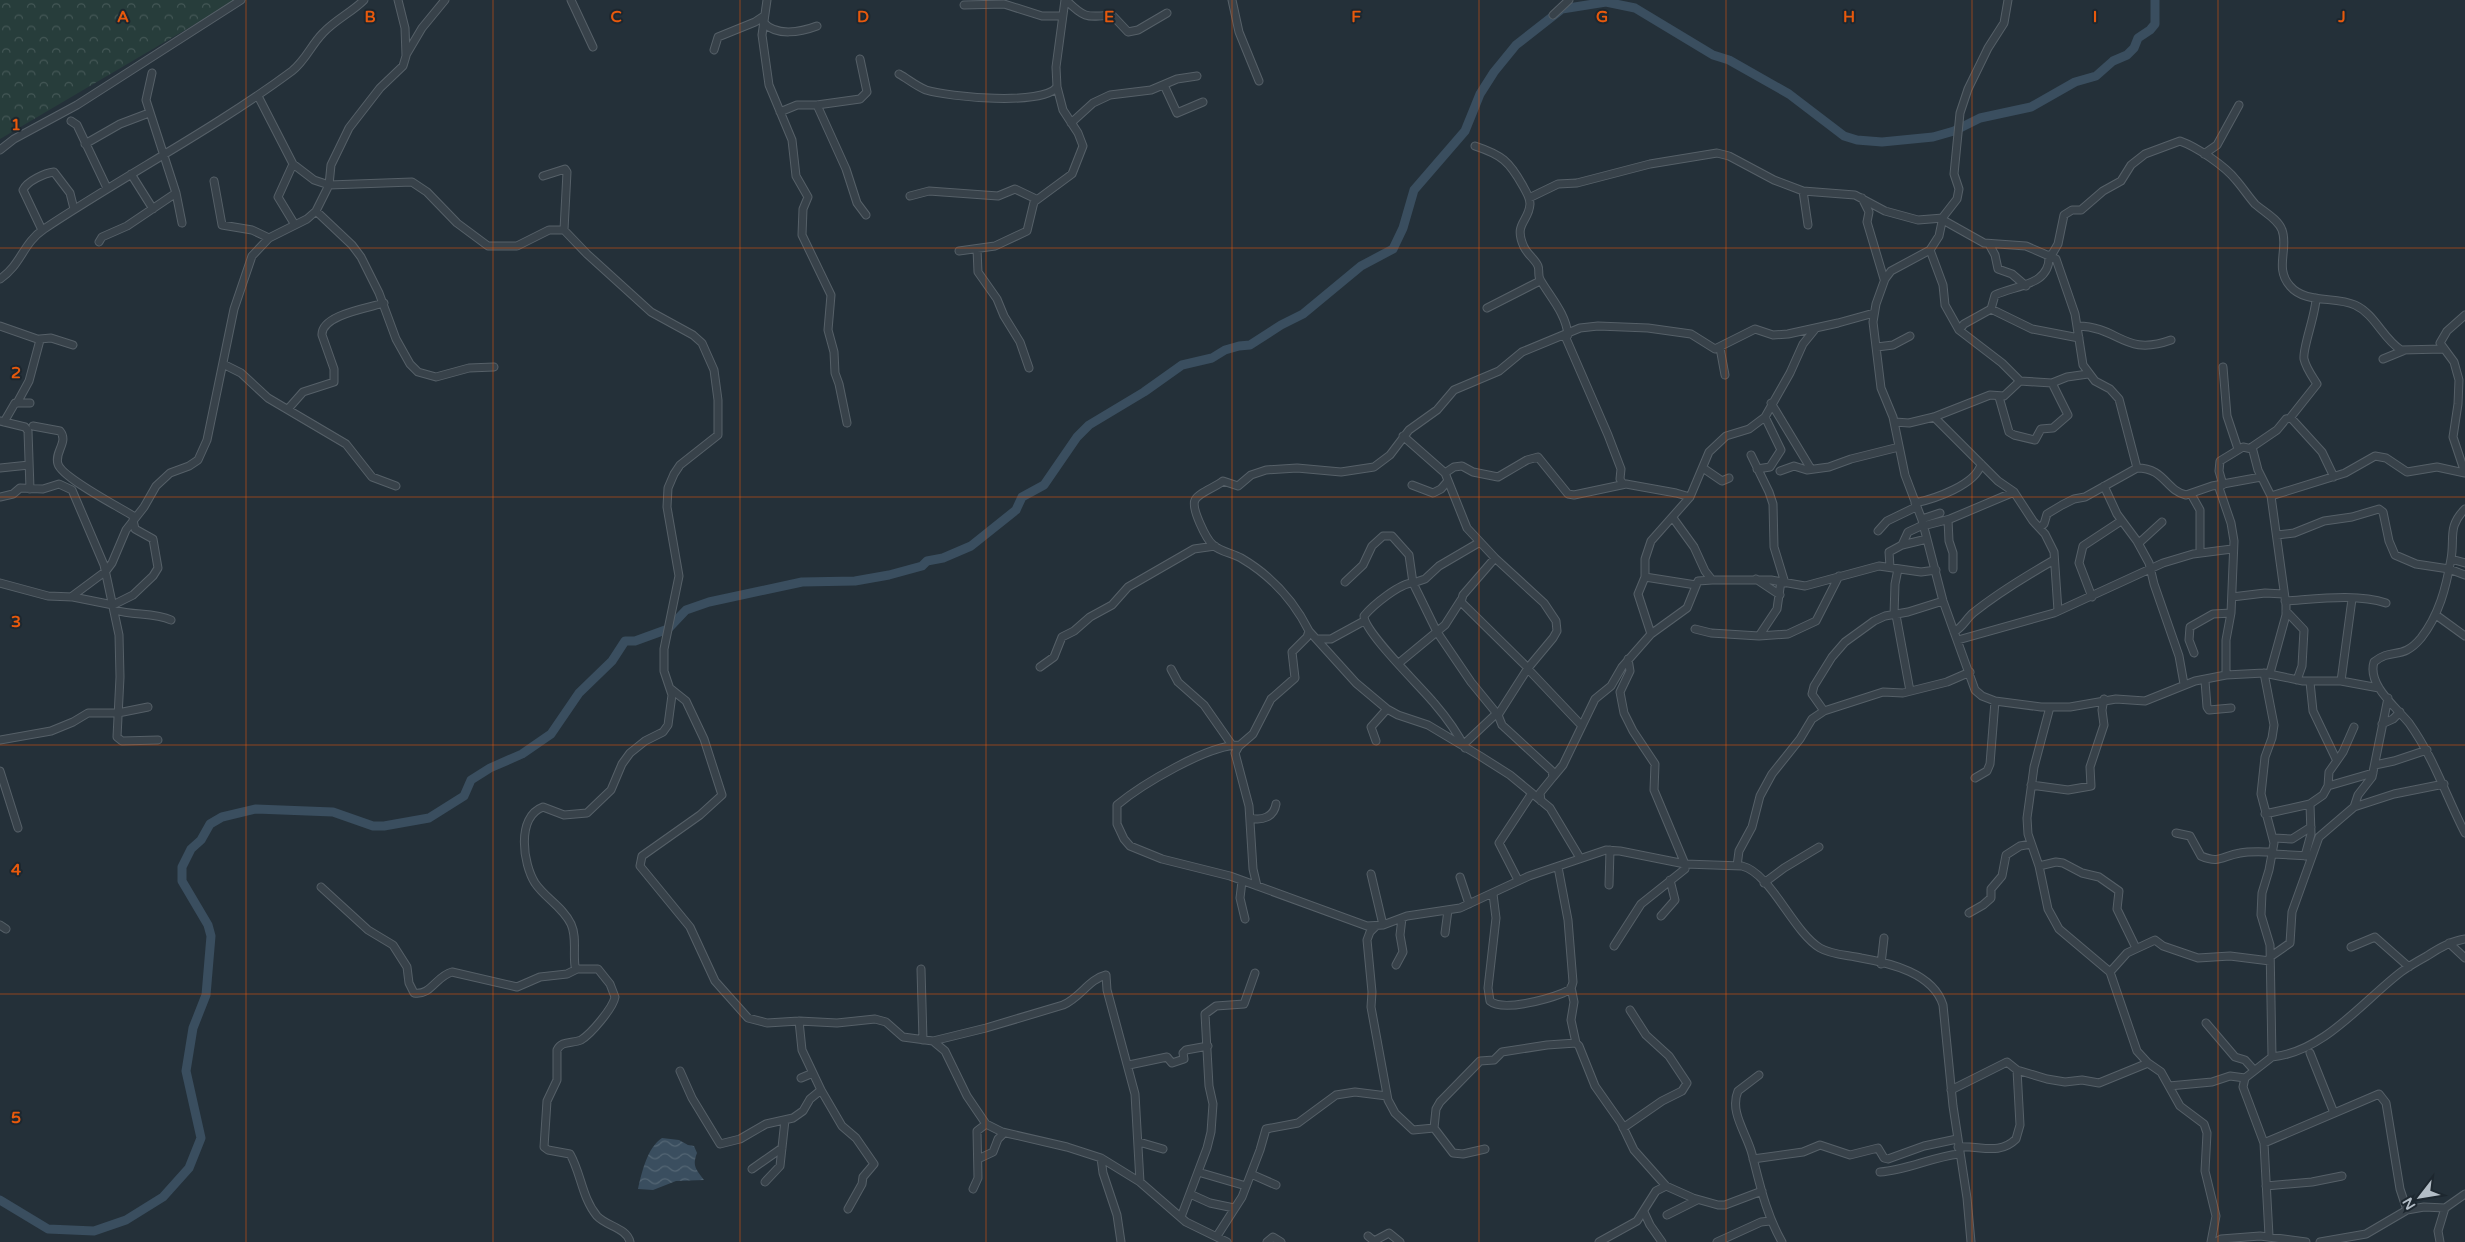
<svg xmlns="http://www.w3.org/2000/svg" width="2465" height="1242" font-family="'Varela Round',sans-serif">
<defs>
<pattern id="forest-crowns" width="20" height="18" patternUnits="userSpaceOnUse" patternTransform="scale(1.25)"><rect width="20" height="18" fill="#273d3b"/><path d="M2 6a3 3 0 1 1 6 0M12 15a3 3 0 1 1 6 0" fill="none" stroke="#445756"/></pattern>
<pattern id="water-waves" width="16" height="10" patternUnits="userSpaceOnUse" patternTransform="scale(1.25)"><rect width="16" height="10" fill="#3a4e5f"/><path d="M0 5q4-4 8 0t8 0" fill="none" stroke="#546674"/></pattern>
</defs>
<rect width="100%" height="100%" fill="#243039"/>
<path fill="url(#forest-crowns)" d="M0 0H236L0 139Z"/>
<path fill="url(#water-waves)" d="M662 1138 679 1140 688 1145 694 1146 697 1153C692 1166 696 1169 704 1180L676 1181 653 1190 638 1189C642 1172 647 1148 662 1138Z"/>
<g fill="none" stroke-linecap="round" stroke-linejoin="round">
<path stroke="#3a4e5f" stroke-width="9" d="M0 1200 48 1229 94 1231 126 1220 163 1197 189 1168 201 1138 186 1071 193 1028 206 995 211 936 208 925 182 881V867L191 849 201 840 210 824 222 817 256 809 333 812 373 826H384L429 818 464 796 471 780 490 768 522 754 551 734 579 693 612 661 625 641H635L668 629 686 610 709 602 802 582 855 581 889 575 922 566 927 561 943 558 971 546 1016 510 1022 497 1044 485 1077 437 1089 425 1144 392 1182 365 1212 358 1225 350 1239 346 1250 345 1281 325 1303 314 1361 266 1393 249 1403 228 1414 190 1465 131 1480 94 1494 72 1516 45 1562 9 1606 2 1635 8 1713 55 1729 60 1789 94 1844 136 1857 140 1882 142 1933 137 1954 131 1980 118 2031 107 2075 82 2096 76 2113 61 2127 55 2134 48 2138 38 2150 30 2155 24V0"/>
<defs>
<path id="minor" d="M571 0 593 47
M767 0 762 35 769 85 792 140 796 176 808 197 803 209 802 235 831 295 828 330 834 352 835 373 839 384 847 423
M1066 0C1085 19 1087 17 1112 15L1128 32 1138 30 1167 13
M1232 0 1239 32 1259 81
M2008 0 2004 23 1988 48 1968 89 1960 113 1954 174 1959 189 1957 199 1943 217 1939 236 1930 250 1891 271 1885 279 1876 304 1873 322 1881 388 1893 417 1905 475 1922 520 1943 601 1975 690 1982 696 1995 701 2041 707H2070L2116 699 2145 701 2195 681 2226 675 2264 673 2303 681H2341L2379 688
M964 5 1004 4 1042 16H1062
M1553 15 1569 0
M763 22C776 37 801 32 817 26
M714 50 718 37 755 22 764 16
M406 55 422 28 445 0
M152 73 146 100 176 193 182 223
M899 74C908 79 916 86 926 90 949 97 1043 106 1057 87
M1164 85 1177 113 1203 102
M258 96 293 164 314 180 329 185 412 182 427 192 457 223 488 246H517L549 230H564L587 254 651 312 693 335 702 343 714 370 718 400V435L680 465 674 474 668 488 667 507 679 576 664 649V671L672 695 668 725 663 732 645 741 630 753 622 764 611 790 587 813 564 815 543 807C516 817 523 864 535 883 545 898 563 907 571 924 577 937 573 952 575 966L577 969H598L610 984 615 997C613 1008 591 1034 581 1040 572 1044 562 1040 557 1050V1080L547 1101 544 1147 548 1150 570 1154C581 1173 582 1198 597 1216 606 1226 627 1228 630 1242
M817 105 846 169 857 203 866 215
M780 112 797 105H817L860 99 867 92 860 59
M71 121 77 125 107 188
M1071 123 1093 103 1110 95 1151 90 1177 79 1197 76
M85 144 120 124 149 113
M1475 146C1502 155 1509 161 1523 186 1526 192 1530 197 1530 204 1529 222 1513 223 1524 247 1528 255 1535 259 1538 266 1540 271 1537 276 1541 281 1551 298 1566 314 1568 335
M0 150 14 139 77 105 241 0
M2204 154 2217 145 2239 105
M293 164 278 197 295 225
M131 174 153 209
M543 176 565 169 567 172 564 230
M214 181 222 225 252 230 269 238
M1803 191 1808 225
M910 196 929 191 998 196 1015 189 1036 199
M1529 198 1558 184 1577 183 1650 164 1717 153 1729 156 1774 180 1803 191 1855 195 1885 211 1918 220 1943 218
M1862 198 1869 212 1867 222 1884 279
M316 211 352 245 361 257 379 293 396 339 410 364 418 372 436 377 469 368 494 367
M1943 220 1984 243 2026 246 2056 259 2075 314 2083 365 2095 381 2110 389 2119 399 2137 468 2085 497 2074 499 2062 505 2047 514 2044 524 2040 527
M42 230 23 190C27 181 45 173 54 172L70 193 74 209
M99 242 102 237 127 226 176 193
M1989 244 1995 255 1998 269 2012 274 2026 286
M977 249 978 272 997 299 1004 316 1020 342 1029 368
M1930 250 1943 285 1945 305 1959 330 2002 363 2020 381 2052 383 2068 415 2053 428 2041 429 2035 440 2014 435 2009 432 1999 397
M959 251 995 246 1027 231 1034 202 1072 174 1083 146 1078 133 1063 110 1057 87 1056 67 1065 0
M2051 256 2058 244 2064 215 2072 210H2081L2103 191 2121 181 2131 165 2145 154 2180 141C2197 147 2225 166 2236 180 2243 188 2248 196 2255 204 2264 212 2278 219 2282 230 2289 248 2274 268 2290 286 2305 304 2335 296 2355 305 2375 314 2383 339 2401 350L2443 349
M0 279C21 265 23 243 44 229 125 175 214 129 292 71 306 60 311 45 323 33 335 20 352 12 364 0
M1487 308 1540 281
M1991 309 1995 295C2015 285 2051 286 2049 255
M2465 315 2447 331 2440 343 2454 362 2459 380 2458 404 2453 437 2465 473
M0 326 40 340 29 381 17 403
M2078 326C2120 327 2124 357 2171 340
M1959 330 1964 324 1991 309 2032 329 2079 338
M1565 336 1608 435 1621 469 1620 479 1623 484
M40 339 51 338 73 345
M1877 347 1893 345 1910 336
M1720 348 1725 375
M2383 359 2405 350
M223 364 241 373 268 398 346 444 372 477 396 486
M2223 367 2227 416 2238 449
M2052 383 2067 377 2088 374
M1771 403 1811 469
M288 409 303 392 334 382V369L322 335C321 315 368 308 384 303
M1934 417 1998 481 2014 492 2033 521 2045 534 2054 552 2058 611
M2290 418 2317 384C2312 376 2306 368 2304 359 2302 349 2316 314 2316 298
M0 421 25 427 28 431 30 489
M4 422 15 403H30
M1895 422 1909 423 1934 417 1990 395 2004 396 2020 381
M33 426 60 431C69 442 54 452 58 464 62 478 121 508 135 517
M1403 436 1445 473 1467 528 1495 558 1544 603 1556 621 1557 631 1553 638 1528 668 1498 715 1502 725 1552 771 1553 777 1540 793 1541 801
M1751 455 1769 492 1773 504 1774 547 1785 583
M0 468 29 465
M1703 468 1722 481 1729 478
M2137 468C2165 468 2165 490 2186 495L2212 486 2261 477
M1757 469 1770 467 1781 450 1765 417
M1780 471 1794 466 1807 470 1829 467 1851 459 1899 447
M1445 473 1454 467 1462 466 1473 472 1498 477 1527 460 1538 457 1568 494 1574 495 1626 484 1676 493 1690 497
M1412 485 1433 493 1441 489 1447 482
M2218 485 2231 523 2234 541 2231 613 2226 640V675
M2223 485 2219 471 2220 461 2243 447 2252 449
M2104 486 2117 514 2137 541 2149 563 2154 584 2179 656 2184 684
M2191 494 2200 510V553
M2271 496 2345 473 2375 456 2386 458 2407 472 2437 467 2465 473
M0 497 13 494 20 488 43 489 59 484 72 490 104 565 119 635 120 677 117 737 122 741 158 740
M1915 503C1934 499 1976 485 1981 464
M2465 509C2447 527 2455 538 2451 559 2446 588 2439 615 2421 638 2402 661 2392 647 2374 662 2367 685 2396 707 2409 723 2434 758 2446 796 2465 833
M1673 518 1694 547 1705 571 1712 580H1771L1805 586 1879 566 1921 572 1936 570
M1922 519 1940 513
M1948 520 1949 541 1953 553V569
M1923 526 1950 519 2014 492
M1878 531 1887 521 1916 507
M2277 535 2294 533 2324 521 2352 517 2379 509 2383 512 2389 541 2395 555 2416 564 2449 569 2465 575
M2139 543 2162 522
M1902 545 1927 539
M1495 558 1463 595 1461 602 1528 668
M2451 559 2465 563
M1890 567 1889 552 1902 545 1908 532 1923 525
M1645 577 1696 585
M1756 579 1780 595
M1345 582 1363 565 1372 546 1383 536H1392L1409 555 1413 583 1425 579 1439 566 1480 542
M0 583 48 596 73 597 113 605 133 595 153 576 158 568 153 539 135 529 133 520
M71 597 106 571 112 563 126 530 144 507 156 486 170 473 189 466 198 460 207 440 234 309 252 256 269 238 307 219 316 211 329 185 331 165 349 128 380 88 403 66 406 56 405 28 398 0
M2092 597 2079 563 2083 546 2121 521
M2232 597 2265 593 2284 594
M2285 601C2316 599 2357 593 2386 603
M115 610C133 616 154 612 171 620
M2286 611 2304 630 2302 666 2297 680
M1894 615 1895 584 1898 569
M1896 615 1910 691
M2436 615 2465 636
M1695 629 1711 633 1759 636 1777 609 1781 581
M1309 631 1356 683 1387 709 1398 715 1428 725 1480 756 1510 775 1550 808 1580 858
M1954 632C1963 627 1966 619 1973 613 1998 593 2026 576 2054 560
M1651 634 1638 594 1645 577V559L1651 541 1690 497 1709 452 1726 436 1749 429 1765 417 1790 373 1803 344 1816 328
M1759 636 1788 634 1816 621 1839 576
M1317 639H1331L1364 621
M1958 640 2054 613 2163 563 2193 554 2232 549
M2194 653 2189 640 2190 627 2213 614 2231 613
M1628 659 1630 671 1620 692 1624 713 1633 731 1655 764 1654 790 1685 864
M1399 663 1445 625 1461 600
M1040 667 1054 657 1062 637 1074 631 1090 617 1112 605 1128 587 1194 549 1215 546
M1171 669 1178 682 1204 705 1232 745
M1528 669 1582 726
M2270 673 2286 615V605L2271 496 2258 470 2252 447 2277 430 2286 419 2291 418 2322 452 2334 477
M2205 681 2207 707 2209 710 2231 708
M2341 681 2352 599
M2310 682 2313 711 2336 759
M671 689 686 701 704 739 722 795 700 815 642 856 640 866 690 927 715 981 748 1018 767 1023 799 1021 837 1023 875 1019 886 1022 903 1037 933 1041 945 1051 967 1096 986 1124 1002 1132 1067 1147 1101 1158 1140 1182 1186 1222 1227 1242
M2050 707 2034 767 2027 818 2028 834 2039 866 2048 909 2059 929 2110 972 2137 1051 2148 1063 2161 1072 2180 1106 2204 1124 2207 1133 2205 1171 2216 1216 2211 1242
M1824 711 1812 694 1814 686 1832 657 1845 642 1874 621 1885 616 1908 612 1943 601
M2382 724 2393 719 2400 712
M0 740 51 731 73 722 88 713H118L148 707
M1376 741 1371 727 1387 709
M1240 745C1209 744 1141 785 1117 805V824L1124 839 1130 846 1162 859 1230 876 1367 926 1383 925 1407 916 1460 908 1529 876 1606 850 1620 851 1685 864 1742 866C1771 873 1793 932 1820 948 1832 955 1848 955 1861 958 1890 963 1933 973 1943 1005L1953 1106 1967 1198 1971 1242
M1463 745 1497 713
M1465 748C1457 732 1446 717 1434 703 1421 687 1364 632 1364 616 1373 605 1400 583 1413 583L1437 632 1471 682 1498 715
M2375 765 2394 761 2427 750
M0 771 18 828
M1553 777 1563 765 1595 699 1611 686 1622 667 1651 634 1687 608 1698 581 1712 580
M1975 778 1987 771 1990 764 1995 701
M2031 785 2068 790 2091 786 2090 767 2104 725 2102 710 2104 699
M2328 786 2373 773
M2354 807 2358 795 2372 777 2388 698
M2265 814 2310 804 2323 795 2328 786 2329 772 2343 752 2354 727
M1250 818C1262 821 1274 817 1276 804
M2176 833 2190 836 2201 856C2220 864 2222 856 2240 853 2250 851 2263 852 2273 852
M2274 838 2292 839 2311 827
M2273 854 2310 856
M2305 856 2311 834 2310 804
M1737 866 1739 851 1752 827 1760 796 1772 774 1800 739 1812 719 1824 711 1883 692 1903 693 1947 682 1970 672
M2039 866 2056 862 2063 863 2082 873 2099 877 2119 891 2117 909 2136 948
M1371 874 1383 925
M1460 877 1469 904
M1518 880 1499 843 1532 793
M1242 881 1240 898 1245 919
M1764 883 1784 868 1819 847
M1609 885 1610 850
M1257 886 1253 869 1249 806 1235 753 1239 746 1253 734 1271 699 1295 678 1292 652 1307 637 1309 631C1294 601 1270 575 1241 558 1232 553 1221 552 1213 545 1206 539 1191 508 1195 500 1198 493 1216 487 1223 481L1238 486 1251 475 1266 470 1297 468 1341 472 1374 467 1390 455 1409 430 1437 410 1454 390 1499 371 1522 352 1580 328 1598 326 1648 328 1691 334 1715 349 1755 329 1773 335 1788 334 1838 323 1874 313
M321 887 368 930 393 945 407 967 409 983 414 993C431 996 436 976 452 972L517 987 540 977 567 974 577 969
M1493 894 1496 918 1488 988 1490 1001C1503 1012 1548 999 1563 993L1571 989 1573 982 1568 920 1558 867
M1969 913 1983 905 1991 898V889L2002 876 2006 855 2020 846 2031 844
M1661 916 1675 900 1670 880
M0 925 6 929
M1376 926 1370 932 1367 940 1372 992 1371 1007 1388 1100 1395 1113 1413 1130 1434 1128
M1445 933 1448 910
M2449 943 2465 958
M1614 946 1641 904 1685 869
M2351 947 2375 937 2409 967
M2270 957 2290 943 2292 912 2319 837 2354 807 2394 794 2444 784
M1881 964 1884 938
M1396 965 1403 952 1400 935 1402 918
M921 969 923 1040
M2110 972 2127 953 2155 940 2163 946 2198 958 2230 956 2270 961
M1571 987 1574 1002 1571 1020 1576 1043
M799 1021 802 1050 821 1090 842 1126 856 1138 874 1164 863 1177 862 1184 848 1209
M2206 1023 2235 1057 2245 1060 2254 1070
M933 1041 986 1028 1063 1005C1080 998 1089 979 1106 975L1107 990 1135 1094 1140 1182
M2310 1053 2334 1113
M2272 1057C2324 1052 2363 1001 2401 972 2409 966 2418 961 2427 956 2439 948 2451 941 2465 939
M1129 1065 1167 1057 1172 1063 1184 1059 1183 1053 1186 1050 1208 1046
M680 1071 692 1098 720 1144 740 1139 766 1124 793 1118 803 1111 810 1099 821 1090
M1759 1075 1738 1091C1729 1112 1747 1134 1752 1154 1760 1185 1766 1214 1782 1242
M801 1078 813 1073
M2245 1078 2243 1087 2264 1143 2269 1236
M2169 1086 2212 1082 2230 1076 2245 1078 2272 1057 2270 945 2261 915 2262 893 2269 870 2274 843 2261 794 2265 757 2272 738 2274 725 2264 673
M1951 1090 2007 1062 2017 1070 2047 1079 2065 1082 2082 1080 2099 1083 2148 1063
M1623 1128 1662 1101 1682 1091 1687 1083 1669 1056 1646 1035 1630 1010
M1139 1142 1163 1149
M2264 1143 2379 1094 2386 1103 2400 1189 2407 1210
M1958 1147C1979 1145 1999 1156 2016 1139L2020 1125 2017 1070
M1485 1149 1463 1154 1453 1153 1434 1128 1436 1109 1440 1102 1480 1061 1494 1060 1502 1052 1547 1045 1576 1043 1579 1046 1595 1086 1621 1123 1634 1150 1666 1186 1693 1198 1718 1205H1725L1762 1191
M1101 1158 1103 1173 1117 1215 1121 1242
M978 1159 993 1152 998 1139 1004 1133
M1753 1159 1803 1152 1820 1145 1850 1155 1878 1148 1884 1158 1888 1159 1924 1146 1957 1139
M752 1169 782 1148
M1198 1172 1246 1186
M1880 1172C1907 1170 1932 1157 1959 1154
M1251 1174 1276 1185
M765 1182 780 1166 785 1120
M2266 1186 2312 1182 2342 1176
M973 1189 978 1178 977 1131 986 1124
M1190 1194 1210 1203 1234 1208
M1644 1212 1650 1225 1662 1242
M1667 1215 1697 1200
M1181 1217 1207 1148 1211 1132 1213 1104 1209 1086 1205 1014 1216 1006 1244 1004 1255 973
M1217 1236 1242 1197 1260 1150 1266 1129 1298 1123 1336 1095 1355 1092 1387 1096
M1368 1236 1374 1241 1389 1233 1400 1242
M1267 1242 1273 1237 1281 1242
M1599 1242 1637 1221 1656 1191 1666 1186
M1717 1242 1761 1222 1770 1221
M2216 1242 2221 1239 2260 1236 2306 1242
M2320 1242 2366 1234 2407 1210 2424 1207 2445 1208 2465 1194
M2440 1242 2438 1231 2445 1208"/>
</defs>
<use href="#minor" stroke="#566068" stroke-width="9"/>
<use href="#minor" stroke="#38424a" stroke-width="7"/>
</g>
<path fill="none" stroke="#e8590c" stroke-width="1" stroke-opacity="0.55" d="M246 0V1242M493 0V1242M740 0V1242M986 0V1242M1232 0V1242M1479 0V1242M1726 0V1242M1972 0V1242M2218 0V1242M0 248H2465M0 497H2465M0 745H2465M0 994H2465"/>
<g font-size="16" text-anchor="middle" font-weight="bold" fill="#e8590c" stroke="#1d272f" stroke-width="4" stroke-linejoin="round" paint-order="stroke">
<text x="123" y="22">A</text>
<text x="370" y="22">B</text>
<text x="616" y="22">C</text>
<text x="863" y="22">D</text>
<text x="1109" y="22">E</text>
<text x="1356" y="22">F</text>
<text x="1602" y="22">G</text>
<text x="1849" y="22">H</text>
<text x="2095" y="22">I</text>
<text x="2342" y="22">J</text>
<text x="16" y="130">1</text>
<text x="16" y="378">2</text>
<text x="16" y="627">3</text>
<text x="16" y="875">4</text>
<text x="16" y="1123">5</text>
</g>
<g transform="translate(2420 1197) rotate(239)" stroke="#1d272f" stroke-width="4" paint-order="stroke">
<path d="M0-4L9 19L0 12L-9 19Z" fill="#b3bdc6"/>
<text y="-8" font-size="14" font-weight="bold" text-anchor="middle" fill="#b3bdc6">N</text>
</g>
</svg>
